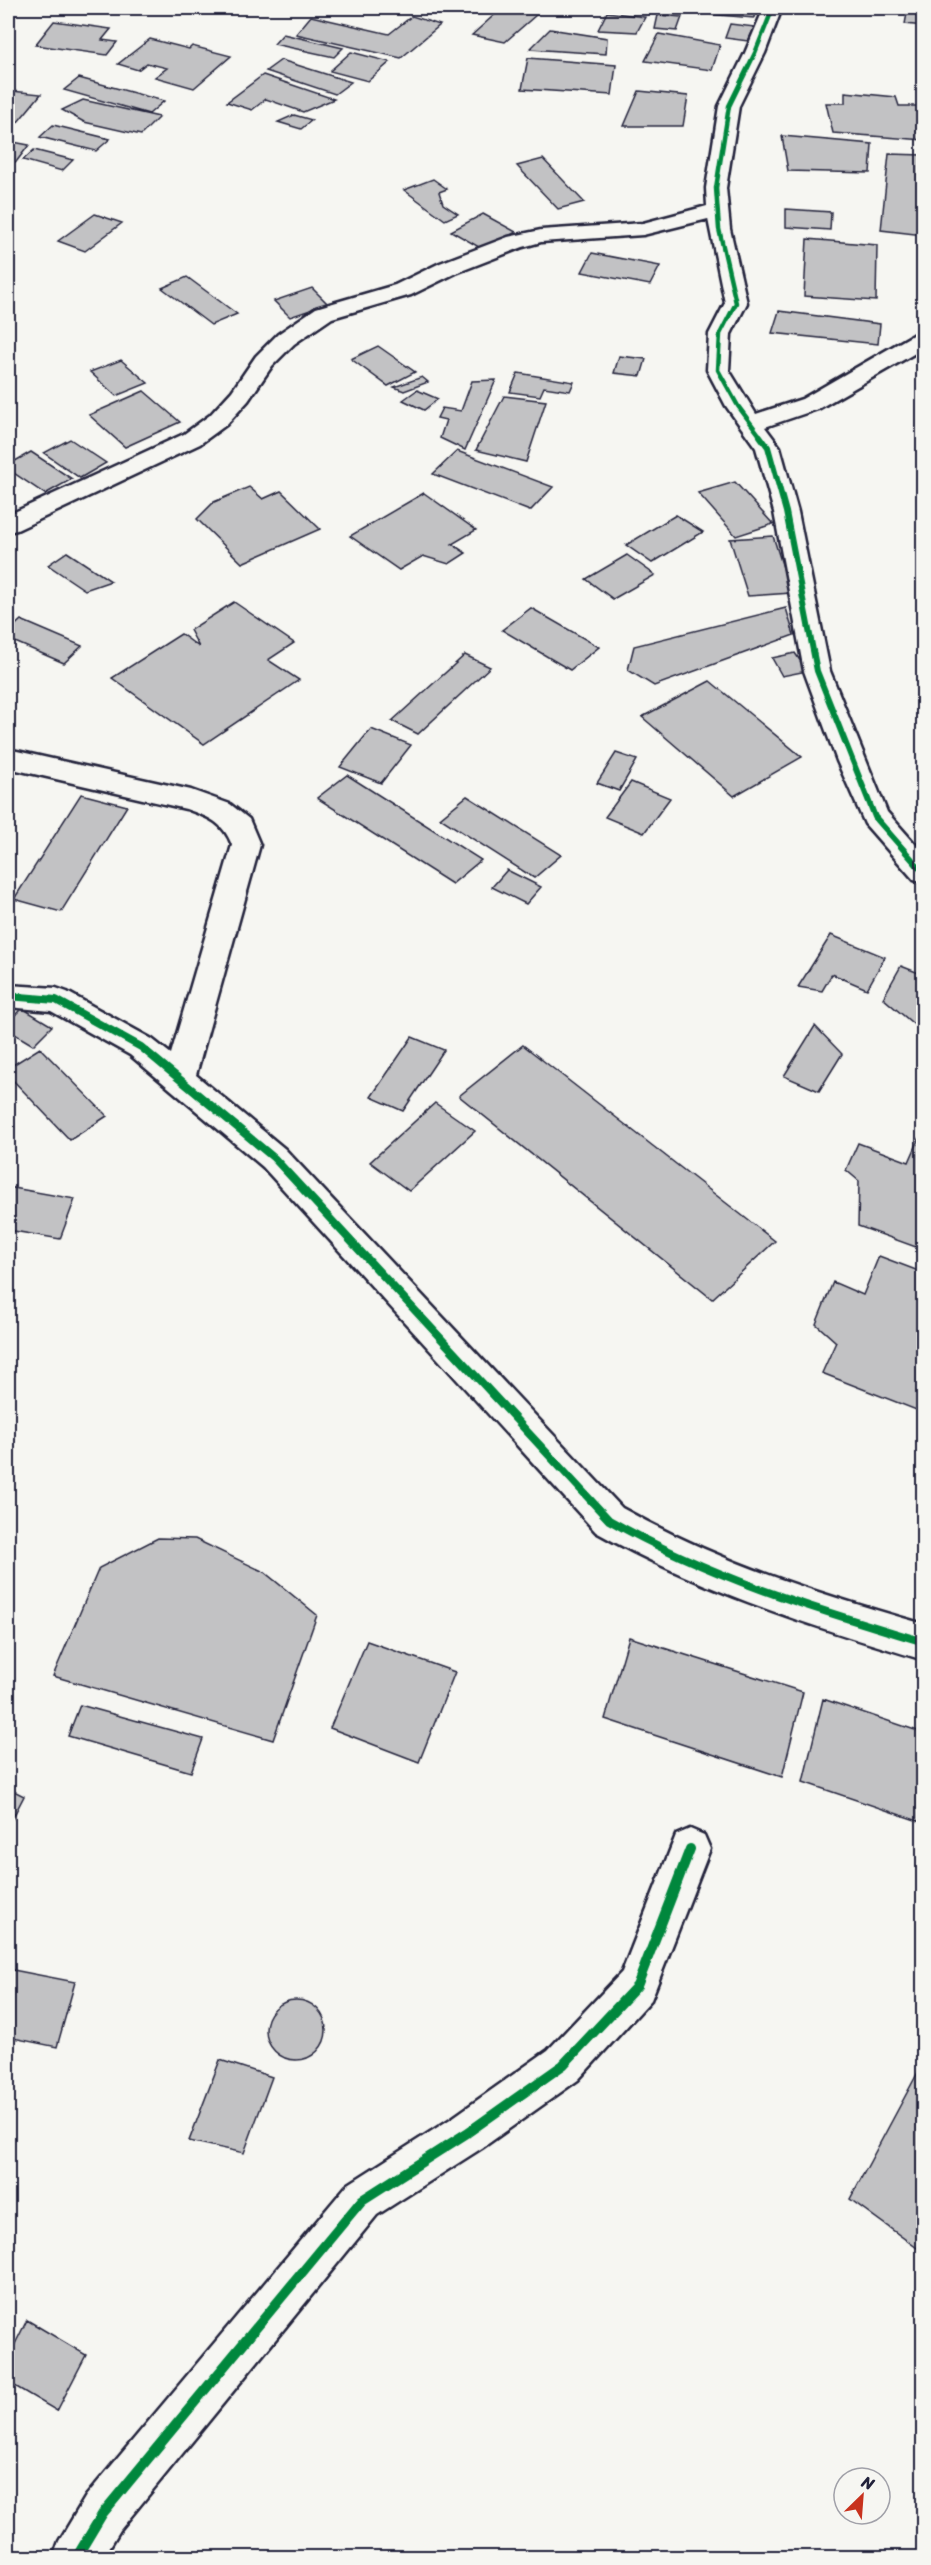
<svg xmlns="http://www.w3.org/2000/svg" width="931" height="2565" font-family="Sriracha,sans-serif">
<rect width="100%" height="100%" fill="#f6f6f2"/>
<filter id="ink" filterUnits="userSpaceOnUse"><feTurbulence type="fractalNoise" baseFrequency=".0167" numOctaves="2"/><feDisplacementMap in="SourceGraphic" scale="12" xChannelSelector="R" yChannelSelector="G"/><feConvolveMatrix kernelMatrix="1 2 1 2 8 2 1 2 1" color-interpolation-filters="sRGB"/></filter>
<g filter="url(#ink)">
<path fill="#c2c2c4" stroke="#22223b" stroke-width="1.5" d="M502 8H544L505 42 472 35Z
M684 8H755L754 18 683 12Z
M908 8H924V26L905 24Z
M607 12 645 17 637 32 598 30Z
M658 15 682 17 677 31 655 29Z
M311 16 389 34 412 16 440 25 401 58 296 34Z
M54 21 111 29 102 40 117 42 107 55 35 45Z
M730 24 755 27 748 41 725 38Z
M550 29 607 38 606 54 530 49Z
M283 34 343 48 334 57 274 44Z
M659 34 720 45 712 70 645 61Z
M150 39 189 49 192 46 231 56 194 88 155 77 167 68 147 63 138 70 118 64Z
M351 52 390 62 368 81 330 71Z
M528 58 616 65 612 95 522 89Z
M281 60 351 82 335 94 266 71Z
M263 75 334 99 303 112 266 99 252 110 227 102Z
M79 78 164 101 149 114 64 90Z
M12 91 41 94 8 134V98Z
M639 91 688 96 683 126H624Z
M845 92 896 97 899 106H924V140L833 133 826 103H845Z
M83 100 159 117 141 135 84 122 62 110Z
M294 115 312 120 301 129 278 122Z
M53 125 110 139 96 151 40 137Z
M782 136 872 144 870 173 788 171Z
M8 141 29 145 16 162 8 159Z
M34 150 73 160 62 171 23 160Z
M889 154 923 155V235L881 230Z
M543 159 584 202 558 209 517 166Z
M433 179 447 189 439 192 443 204 458 214 445 220 404 190Z
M786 209 831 212 830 230 786 227Z
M95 214 122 223 85 251 58 241Z
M483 214 516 232 484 250 451 231Z
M807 239 877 245 876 301 804 296Z
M592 253 660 266 650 285 582 272Z
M187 277 237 314 211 325 162 288Z
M312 288 328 304 290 317 274 301Z
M779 311 880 324 878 344 772 333Z
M378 346 415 372 388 386 351 359Z
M619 356 646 359 641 376 614 373Z
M121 360 148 383 116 396 90 372Z
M518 373 574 382 570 391 544 387 540 396 510 392Z
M422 377 428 382 404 391 394 387Z
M496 380 465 450 440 438 446 420 437 418 442 408 461 411 472 381Z
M417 390 438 399 424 410 403 400Z
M144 391 180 422 125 447 89 415Z
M504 396 546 401 526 462 476 450Z
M70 439 106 463 80 478 44 453Z
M457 451 553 487 530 511 433 474Z
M31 452 72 479 45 494 8 469V465Z
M735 482 773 524 736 536 698 493Z
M249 487 263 499 281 491 320 529 242 563 197 519 214 502Z
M424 493 476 530 452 544 466 553 449 564 423 556 399 570 350 536Z
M676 515 703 532 652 563 626 545Z
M773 536 791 593 748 596 730 539Z
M67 552 111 581 85 590 48 565Z
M627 555 655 575 613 599 586 579Z
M234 602 294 643 268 660 299 680 204 744 112 678 181 634 199 647 190 630Z
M531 608 599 647 570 670 502 630Z
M786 608 794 635 654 686 628 670 634 646Z
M21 620 82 646 64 663 8 639V632Z
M795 653 807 671 782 676 772 658Z
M465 655 490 667 418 734 392 721Z
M710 681 802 757 734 796 642 717Z
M371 729 411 745 381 783 340 767Z
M616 753 637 760 619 791 597 783Z
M347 775 481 860 452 884 317 798Z
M631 782 670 798 644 833 605 817Z
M81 794 127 806 61 912 14 899Z
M467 796 561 855 534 878 440 818Z
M507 870 541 887 526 904 492 887Z
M831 935 885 957 867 989 832 974 822 991 798 987Z
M901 966 924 975V1033L883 998Z
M22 1008 52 1026 33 1045 8 1030V1022Z
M815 1026 842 1054 819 1091 784 1076Z
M412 1037 444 1050 403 1111 371 1097Z
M523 1045 775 1241 712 1299 459 1096Z
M40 1048 107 1116 70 1140 8 1075V1068Z
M435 1103 475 1131 409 1191 370 1162Z
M924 1128V1250L858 1226 859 1181 846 1170 858 1143 909 1162Z
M8 1187 75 1199 60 1239 8 1230Z
M879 1256 924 1273V1413L822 1373 836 1342 816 1324 833 1282 863 1295Z
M158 1538 195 1539 264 1572 317 1615 273 1740 53 1676 99 1568Z
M629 1637 803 1692 782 1777 605 1719Z
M367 1641 455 1672 419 1762 330 1728Z
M823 1699 924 1733V1823L803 1782Z
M80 1705 203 1739 191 1772 68 1736Z
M8 1788 24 1796 8 1827Z
M8 1969 75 1982 57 2047 8 2037Z
M266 2030a30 30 0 1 1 60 0a30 30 0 1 1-60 0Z
M220 2060 272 2077 244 2153 189 2141Z
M924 2061V2253L850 2199Z
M27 2320 86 2355 57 2411 8 2382V2358Z"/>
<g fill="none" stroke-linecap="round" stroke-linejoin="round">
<defs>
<path id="street" d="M764 8H782L765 53 739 106 726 188 730 229 747 303 731 334 729 370 756 414 802 399 916 333 924 331V348L818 409 765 427 780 447 798 512 830 671 887 812 924 854V883L914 880 865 824 837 761 804 671 774 512 756 448 726 406 707 370 709 334 725 303 708 219 643 235 541 242 523 247 456 273 411 295 332 318 294 344 272 366 248 401 226 425 200 444 17 530 8 532V515L184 434 210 415 232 391 256 356 278 334 316 308 395 285 440 263 508 237 541 230 643 223 707 206 706 188 719 106 745 53Z
M8 749 191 790 230 804 249 819 260 845 196 1075 285 1149 622 1508C720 1563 816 1593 924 1624V1660C810 1626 699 1590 596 1532L263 1167 130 1055 51 1011 8 1007V985L56 988 67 992 152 1039 171 1054 232 845C223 821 208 817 186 809L8 768Z
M690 1829 704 1835 710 1849 651 2000 578 2080 482 2148 377 2215 120 2530 103 2558H53L59 2541 86 2496 347 2185 452 2118 548 2050 622 1972 676 1835Z"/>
</defs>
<use href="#street" stroke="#22223b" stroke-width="5"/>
<use href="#street" fill="#f6f6f2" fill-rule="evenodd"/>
<defs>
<path id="cycleway-far3" d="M761 437 738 406 718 370 720 334 736 303 719 229 716 188 729 106 755 53 773 8"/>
<path id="cycleway-far2" d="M760 436 768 447 786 512 817 671 875 817 924 873"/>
<path id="cycleway-far1" d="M8 996 56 1000 141 1047 274 1158 609 1520C709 1577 814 1609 924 1642"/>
<path id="cycleway" d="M76 2558 103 2513 362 2200 467 2133 563 2065 637 1986 690 1849"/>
</defs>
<use href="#cycleway-far3" stroke="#f6f6f2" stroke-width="7"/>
<use href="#cycleway-far2" stroke="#f6f6f2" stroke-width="9"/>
<use href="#cycleway-far1" stroke="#f6f6f2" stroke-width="11"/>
<use href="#cycleway" stroke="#f6f6f2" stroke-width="14"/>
<use href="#cycleway-far3" stroke="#00873e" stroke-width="4.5"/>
<use href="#cycleway-far2" stroke="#00873e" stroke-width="6"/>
<use href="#cycleway-far1" stroke="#00873e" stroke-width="8"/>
<use href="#cycleway" stroke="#00873e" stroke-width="10"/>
</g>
</g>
<rect width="931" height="2565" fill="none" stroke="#f6f6f2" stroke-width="30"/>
<rect x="15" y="15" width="901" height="2535" fill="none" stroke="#22223b" stroke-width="2" filter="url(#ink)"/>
<g transform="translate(862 2496) rotate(25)"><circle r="28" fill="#f6f6f2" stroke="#a1a1a9" stroke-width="1.5"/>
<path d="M0-4.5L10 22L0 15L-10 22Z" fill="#c8321e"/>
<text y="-9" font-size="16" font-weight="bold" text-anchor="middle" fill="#22223b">N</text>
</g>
</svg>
